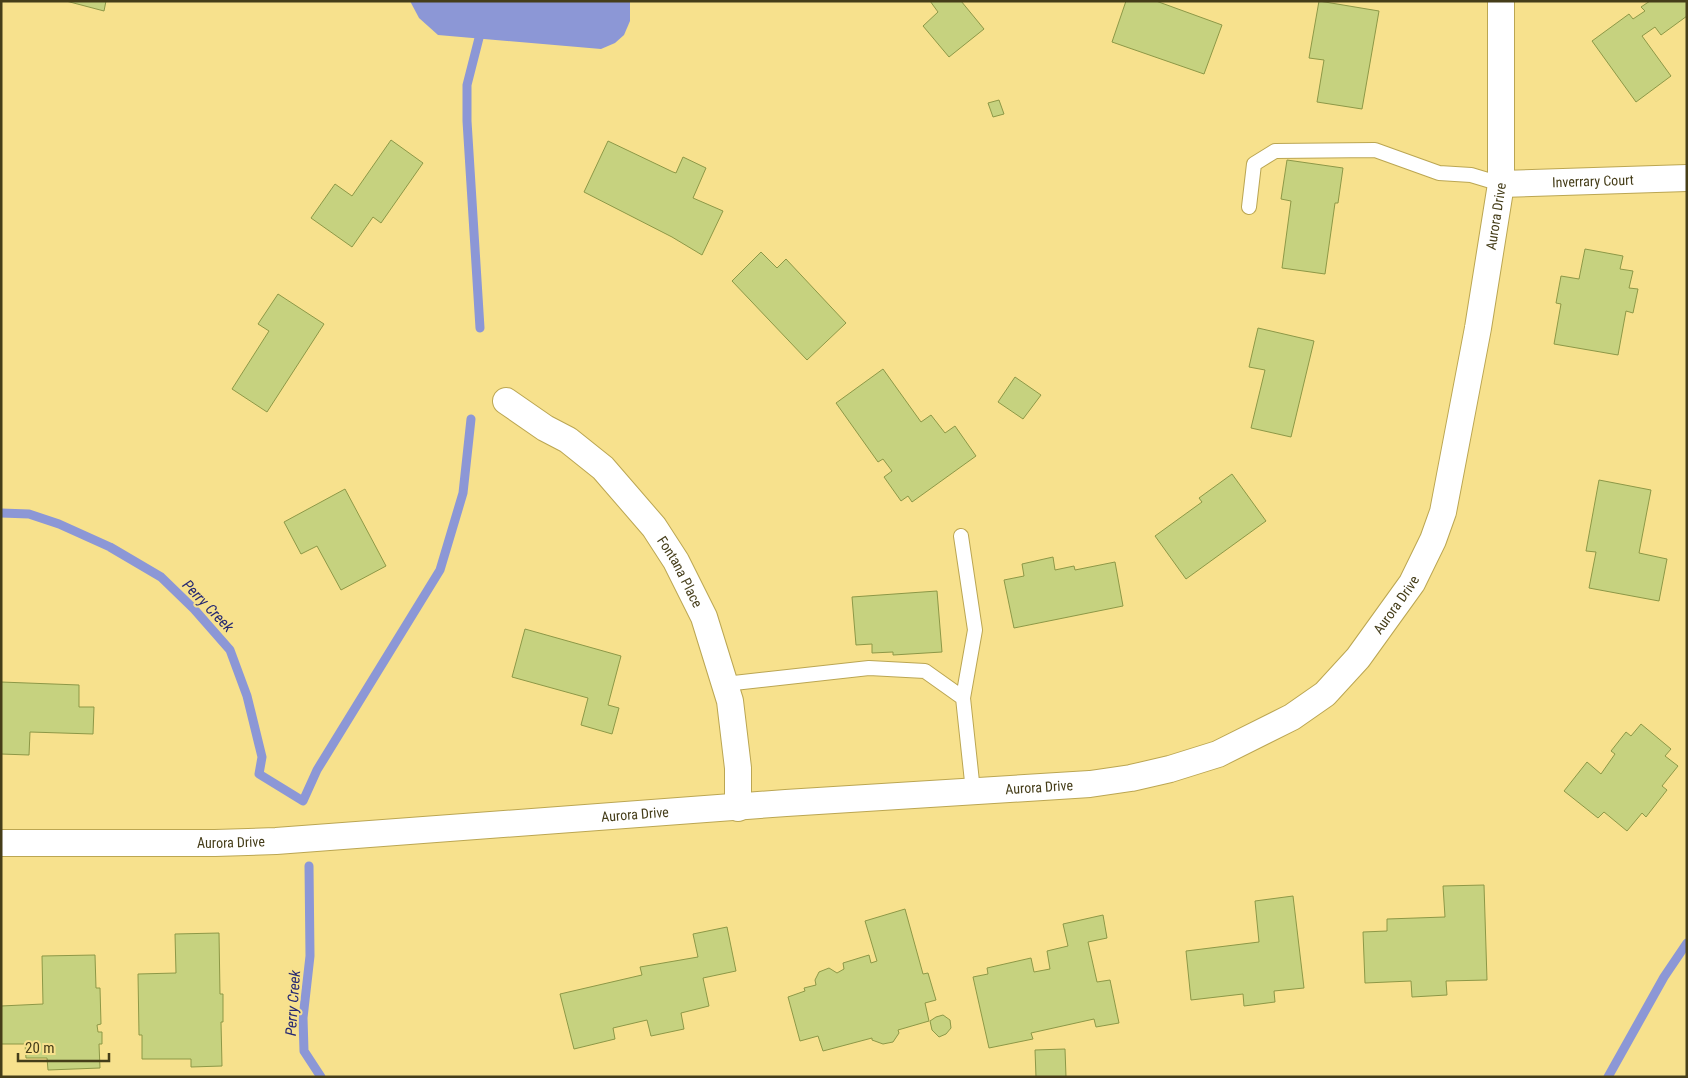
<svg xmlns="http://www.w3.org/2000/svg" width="1688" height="1078" font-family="'Roboto Condensed',sans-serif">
<rect width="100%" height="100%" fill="#f7e18d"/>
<path fill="#8c97d6" d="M410 1H630V21L624 35 615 43 601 49 438 35 419 18Z"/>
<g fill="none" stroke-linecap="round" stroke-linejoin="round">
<path stroke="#8c97d6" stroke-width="9" d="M479 38 467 85V121L480 328
M1 513 29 514 59 524 110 547 161 577 194 609 230 650 247 696 262 757 259 774 303 801 317 770 440 570 463 493 471 419
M309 866 310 956 303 1018 304 1051 321 1077
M1608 1077 1664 977 1687 943"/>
</g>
<path fill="#c6d27f" stroke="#8d9847" d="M66 1H106L104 11Z
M930 1H961L984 29 949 57 923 26 938 12Z
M1126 1H1156L1222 25 1204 74 1112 42Z
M1319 1 1379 11 1362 109 1317 102 1324 60 1309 58Z
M1650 1H1687V16L1661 35 1655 27 1642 36 1671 76 1636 102 1592 41 1629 14 1633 19 1645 11 1641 7Z
M999 100 1004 114 993 117 988 103Z
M391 140 423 163 381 223 373 217 352 247 311 218 335 184 352 196Z
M608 141 673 172 676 173 683 157 706 168 693 198 723 211 702 255 672 237 584 192Z
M1287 160 1343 168 1338 203H1335L1325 274 1282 268 1291 201 1281 199Z
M1585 249 1623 256 1620 269 1633 271 1629 288 1638 289 1633 313 1626 311 1618 355 1554 344 1561 304 1556 303 1561 276 1579 279Z
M761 252 777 268 786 259 846 323 807 360 732 281Z
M278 294 324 324 267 412 232 389 269 331 258 324Z
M1258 328 1314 341 1291 437 1251 428 1265 370 1249 367Z
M883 369 921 422 931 415 945 433 955 426 976 456 912 502 908 496 901 501 884 477 892 471 883 459 878 462 836 403Z
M1015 377 1041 395 1023 419 998 402Z
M1232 474 1266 521 1186 579 1155 536 1202 502 1199 498Z
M1599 480 1651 490 1639 553 1667 559 1659 601 1589 588 1596 552 1586 551Z
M345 489 386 566 341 590 317 546 301 554 284 522Z
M1053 557 1055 570 1074 566 1075 570 1115 562 1123 606 1014 628 1004 580 1024 576 1022 564Z
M937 591 942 652 893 655V652L872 653V644L856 645 852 597Z
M525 629 621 656 608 705 619 708 612 734 581 725 588 698 512 677Z
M1 682 79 685V707H94L93 734 30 732 29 755 1 754Z
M1641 724 1671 749 1665 756 1678 766 1662 786 1667 790 1646 817 1642 813 1627 831 1604 812 1598 818 1564 791 1587 762 1601 774 1615 754 1611 751 1626 732 1631 736Z
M1484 885 1487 980 1446 981 1447 995 1412 997 1411 981 1365 983 1363 932 1387 931V919L1445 917 1443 886Z
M1293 896 1304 988 1274 991 1275 1002 1244 1006 1243 994 1191 1000 1186 951 1259 942 1255 901Z
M905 909 923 974 928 973 936 1000 925 1003 929 1021 898 1030 899 1033 893 1042 883 1044 872 1040V1038L823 1051 818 1036 800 1041 788 997 805 991 804 988 816 985 815 980 819 972 829 968 837 973 844 969 843 963 869 955 871 963 877 961 865 921Z
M1103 915 1107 938 1088 942 1097 982 1110 980 1119 1023 1096 1027 1094 1019 1031 1033 1033 1039 989 1048 973 977 988 974 987 968 1031 958 1034 972 1050 969 1047 951 1068 946 1063 924Z
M727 927 736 971 703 978 709 1006 681 1013 684 1029 651 1036 647 1020 613 1028 615 1039 574 1049 560 994 642 975 640 967 698 957 693 934Z
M219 933 220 994H223V1022H221L222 1066 191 1067V1059H142V1035H139L138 974 176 973 175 934Z
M95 955 96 988H100L101 1024 97 1025 98 1032H102V1044H99L100 1068 48 1070 47 1058H26L25 1044H1V1006L43 1004 42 956Z
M943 1015 950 1020 951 1028 946 1034 939 1037 932 1030 930 1021 936 1017Z
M1065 1049 1066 1077H1036L1035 1050Z"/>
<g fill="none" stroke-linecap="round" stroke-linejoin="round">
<defs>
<path id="service" d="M1249 207 1254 164 1275 151 1375 150 1439 173 1471 175 1501 184
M961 536 975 630 963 698
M725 684 869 668 925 671 963 698 973 791"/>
<g id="minor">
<path id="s1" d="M1501 184 1687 178"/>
<path id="s2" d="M506 401 545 428 568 440 603 468 654 527 676 561 704 617 730 701 738 768V808"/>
<path id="s3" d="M1 843H215L276 841 786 803 1090 784 1131 778 1170 769 1218 754 1292 717 1325 694 1358 658 1412 583 1433 540 1443 512 1478 328 1501 184V1"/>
</g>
</defs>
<use href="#service" stroke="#bba652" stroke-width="16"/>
<use href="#minor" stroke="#bba652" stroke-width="28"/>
<use href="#service" stroke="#fff" stroke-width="14"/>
<use href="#minor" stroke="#fff" stroke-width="26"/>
</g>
<g text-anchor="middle" stroke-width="4" stroke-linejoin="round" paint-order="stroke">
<g font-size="14" fill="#453d19" stroke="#f7e18d">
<text dy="5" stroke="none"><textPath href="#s1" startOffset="92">Inverrary Court</textPath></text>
<text dy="5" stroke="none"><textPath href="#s3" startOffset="1865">Aurora Drive</textPath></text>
<text dy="5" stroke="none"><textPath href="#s2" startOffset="248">Fontana Place</textPath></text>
<text dy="5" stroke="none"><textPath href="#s3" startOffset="1460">Aurora Drive</textPath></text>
<text dy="5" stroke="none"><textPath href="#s3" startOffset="1040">Aurora Drive</textPath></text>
<text dy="5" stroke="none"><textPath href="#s3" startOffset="635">Aurora Drive</textPath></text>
<text dy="5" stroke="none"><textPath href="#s3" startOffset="230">Aurora Drive</textPath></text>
</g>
<g font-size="15" font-style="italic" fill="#262972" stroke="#f7e18d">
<text transform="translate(208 606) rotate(46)" y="5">Perry Creek</text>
<text transform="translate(293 1003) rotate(-86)" y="5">Perry Creek</text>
</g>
</g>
<rect width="1688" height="1078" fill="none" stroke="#453d19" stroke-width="5"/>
<path d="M18 1053v8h91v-8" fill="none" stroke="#453d19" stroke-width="2.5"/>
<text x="25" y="1053" font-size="15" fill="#453d19" stroke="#f7e18d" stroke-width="4" paint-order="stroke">20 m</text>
</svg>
